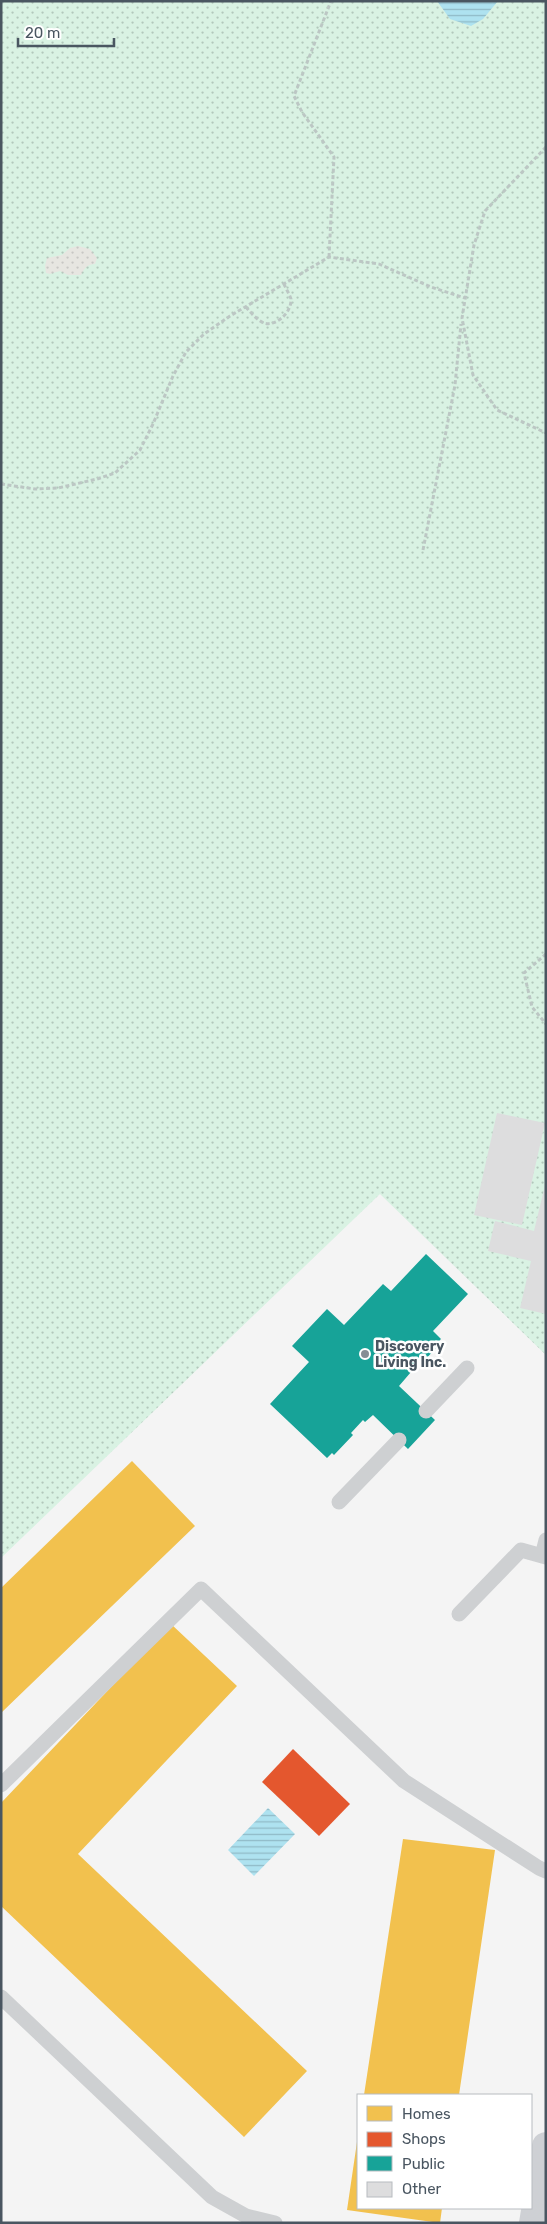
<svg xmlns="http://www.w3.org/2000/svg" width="547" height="2224" font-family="Rubik,sans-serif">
<defs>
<pattern id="grass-dots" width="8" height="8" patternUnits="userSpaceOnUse" patternTransform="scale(1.25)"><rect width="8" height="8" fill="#d9f2e3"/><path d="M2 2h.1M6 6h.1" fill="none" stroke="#b2c7bb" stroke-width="1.8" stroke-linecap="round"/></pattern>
<pattern id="sand-dots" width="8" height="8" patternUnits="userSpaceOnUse" patternTransform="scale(1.25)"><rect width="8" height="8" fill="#e7e6e1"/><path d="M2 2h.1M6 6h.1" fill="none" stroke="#c8c7c4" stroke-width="1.8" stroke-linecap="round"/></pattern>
<pattern id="water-rules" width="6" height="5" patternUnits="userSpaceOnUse" patternTransform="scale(1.25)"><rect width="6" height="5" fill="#aee2f0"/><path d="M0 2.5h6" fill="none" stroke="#90bac6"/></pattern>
</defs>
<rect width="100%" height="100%" fill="#f4f4f4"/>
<path fill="url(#grass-dots)" d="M1 1H546V1355L380 1194 1 1558Z"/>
<path fill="url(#sand-dots)" d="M78 246 90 249 97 258 95 264C87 264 84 269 81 275H68L60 271 50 274 46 273 45 266 47 258 62 255 70 248Z"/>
<path fill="url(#water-rules)" d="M437 1H498L483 19 471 26 450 19Z
M268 1808 295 1834 254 1876 228 1850Z"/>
<path fill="#f2c14e" d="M132 1461 195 1526 1 1713V1588Z
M171 1624 237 1686 78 1854 307 2071 244 2137 1 1906V1803Z
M403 1839 495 1850 459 2095H364Z
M357 2142 358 2208H442L440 2223 347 2210Z"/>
<path fill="#e4572e" d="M293 1749 350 1804 319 1836 262 1782Z"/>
<path fill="#17a398" d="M426 1254 468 1294 433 1331 441 1339 437 1343 439 1345 419 1366 417 1365 399 1386 435 1420 408 1449 373 1415 365 1422 363 1420 351 1433 353 1435 334 1455 332 1453 327 1458 270 1404 309 1362 292 1346 327 1309 344 1325 383 1284 391 1291Z"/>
<path fill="#ddddde" d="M497 1113 545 1123 522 1225 474 1215Z
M546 1181V1314L520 1308 531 1261 488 1251 495 1221 534 1231Z"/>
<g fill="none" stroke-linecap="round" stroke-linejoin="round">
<path stroke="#bcc7c4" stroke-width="3" stroke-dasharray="4 2.5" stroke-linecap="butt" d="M546 147 485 211 474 245 462 318 473 375 497 410 546 433
M329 257 334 157 302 112 294 96 331 1
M246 307C251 313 257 320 264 323 276 327 292 312 291 299 290 295 286 289 284 284
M1 484 35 489 58 488 97 479 115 473 140 450 153 424 173 376 186 352 204 334 230 316 329 257 379 264 431 287 465 298
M423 550 455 385 461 324
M546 954 524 973 532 1007 546 1024"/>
<path stroke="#ced0d2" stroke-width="15" d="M426 1411 467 1368
M339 1502 399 1440
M542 1556 546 1540
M459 1614 521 1550 546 1557
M1 1785 201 1589 404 1781 539 1868 546 1871
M1 1997 212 2197 246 2216 275 2223"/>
<path stroke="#ced0d4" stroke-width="28" d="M533 2223 546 2146"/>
</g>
<circle fill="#868d94" stroke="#fff" stroke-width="2" cx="365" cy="1354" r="5"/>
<g text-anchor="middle" stroke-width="5" stroke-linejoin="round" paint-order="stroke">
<g font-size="14" font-weight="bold" fill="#4a5661" stroke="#fff" text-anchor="start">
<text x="375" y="1351">Discovery<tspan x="375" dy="16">Living Inc.</tspan></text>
</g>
</g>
<rect width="547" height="2224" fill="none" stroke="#4a5661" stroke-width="5"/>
<rect x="357" y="2094" width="175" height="115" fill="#ffffff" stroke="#b7bbc0"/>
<rect x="367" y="2106" width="25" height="15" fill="#f2c14e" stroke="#b7bbc0"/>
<text x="402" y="2119" font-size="15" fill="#4a5661">Homes</text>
<rect x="367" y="2132" width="25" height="15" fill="#e4572e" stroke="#b7bbc0"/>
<text x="402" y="2144" font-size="15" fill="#4a5661">Shops</text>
<rect x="367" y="2156" width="25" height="15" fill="#17a398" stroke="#b7bbc0"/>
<text x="402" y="2169" font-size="15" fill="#4a5661">Public</text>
<rect x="367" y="2182" width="25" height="15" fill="#ddddde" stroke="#b7bbc0"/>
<text x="402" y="2194" font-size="15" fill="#4a5661">Other</text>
<path d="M18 38v8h96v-8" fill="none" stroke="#4a5661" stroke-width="2.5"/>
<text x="25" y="38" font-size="15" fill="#4a5661" stroke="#ffffff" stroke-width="4" paint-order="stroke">20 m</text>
</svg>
